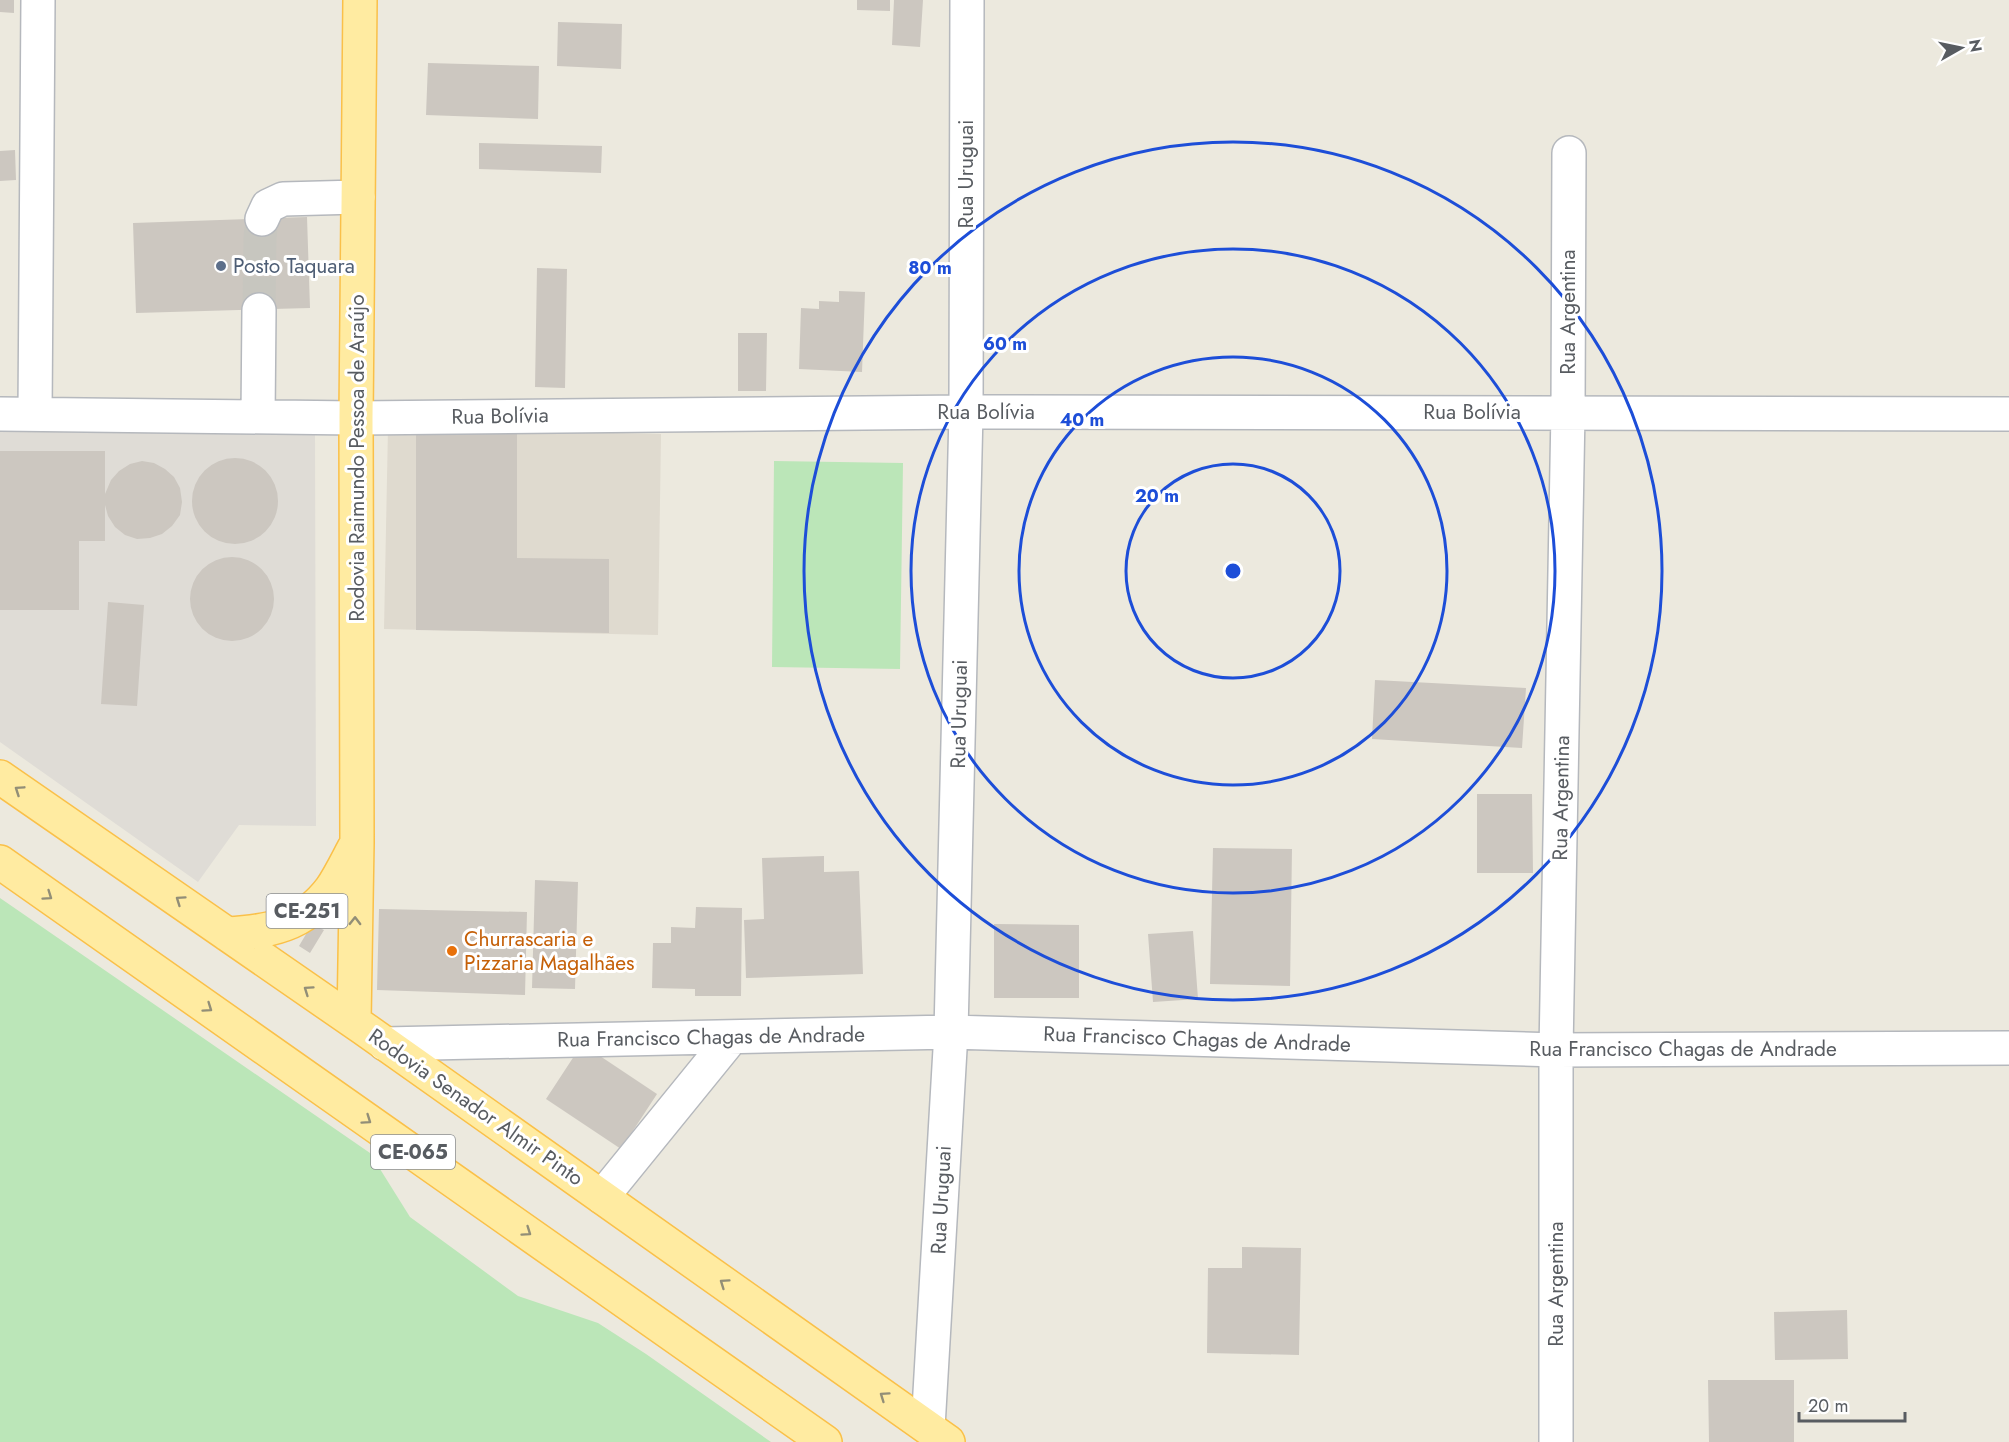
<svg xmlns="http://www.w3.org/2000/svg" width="2009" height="1442" font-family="Jost,sans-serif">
<rect width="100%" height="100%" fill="#ece9de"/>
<path fill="#dfdcd6" d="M0 428 315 432 316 826 239 825 198 882 0 742Z"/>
<path fill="#dfdacf" d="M388 428 661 434 658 635 384 629Z"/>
<path fill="#bbe6b8" d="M774 461 903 463 900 669 772 667Z
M0 898 370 1153 410 1217 518 1296 598 1323 646 1354 771 1442H0Z"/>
<path fill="#ccc7c0" d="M0 0H14V13L0 12Z
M857 0H890V11L857 10Z
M894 0H923L920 47 892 45Z
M558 22 622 24 621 69 557 66Z
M428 63 539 66 538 119 426 115Z
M479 143 602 146 601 173 479 169Z
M15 150 16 180 0 181V151Z
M307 217 310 308 136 313 133 223Z
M537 268 567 269 565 388 535 387Z
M839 291 865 292 862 372 799 369 801 308 819 309V301L839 302Z
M738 333H767L766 391H738Z
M416 429 517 432V558L609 559V633L416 630Z
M0 451H105V494L111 480 119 471 130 464 142 461 154 463 165 469 174 477 180 488 182 502 180 515 172 526 162 534 150 538 137 539 125 535 115 527 108 516 105 505V541H79V610H0Z
M192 501a43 43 0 1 1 86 0a43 43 0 1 1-86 0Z
M190 599a42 42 0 1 1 84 0a42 42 0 1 1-84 0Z
M108 602 144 605 137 706 101 704Z
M1375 680 1526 688 1522 748 1372 739Z
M1477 794H1532L1533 873H1477Z
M1213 848 1292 849 1290 986 1210 984Z
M824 856V872L859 871 863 974 746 978 744 920 764 919 762 858Z
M535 880 578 882 575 989 532 988Z
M696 907 742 908 741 996H695V989L652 988 653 943H671V927L695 928Z
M379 909 527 912 525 995 377 990Z
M312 924 324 930 310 953 299 946Z
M994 924 1079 925V998H994Z
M1193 931 1198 999 1153 1002 1148 934Z
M582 1044 657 1094 621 1149 546 1099Z
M1242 1247 1301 1248 1299 1355 1207 1353 1208 1268H1242Z
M1847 1310 1848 1359 1775 1360 1774 1312Z
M1708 1380H1794V1442H1709Z"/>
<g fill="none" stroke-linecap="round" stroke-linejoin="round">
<path stroke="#c7c6bf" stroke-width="33" stroke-dasharray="33 16" stroke-linecap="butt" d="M259 310 260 238 262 219"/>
<defs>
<path id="minor" d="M262 219 268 206 283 199 358 197
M35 413 38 0
M0 414 356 418 966 412 2009 414
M258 417 259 310
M385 1044 951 1032 1556 1050 2009 1048
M602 1197 732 1037
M928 1427 951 1032 966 412 967 0
M1556 1442V1050L1568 412 1569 153"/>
<path id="major" d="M0 777 363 1028 948 1442
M0 862 825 1442
M227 934C269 932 304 925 331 889 340 876 347 861 354 848
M354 1021 357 843 356 418 360 0"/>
</defs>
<use href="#minor" stroke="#b5b8bd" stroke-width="36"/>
<use href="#major" stroke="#fac049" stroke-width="36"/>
<use href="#minor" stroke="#fff" stroke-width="33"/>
<use href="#major" stroke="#ffeba1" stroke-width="33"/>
</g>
<defs><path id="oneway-chevron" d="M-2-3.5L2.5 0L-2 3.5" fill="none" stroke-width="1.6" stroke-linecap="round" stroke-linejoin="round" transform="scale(1.5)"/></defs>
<g stroke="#928e77">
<use href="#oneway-chevron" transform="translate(19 790) rotate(-146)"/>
<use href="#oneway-chevron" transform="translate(48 896) rotate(35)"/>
<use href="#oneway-chevron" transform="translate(180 900) rotate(-145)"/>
<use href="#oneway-chevron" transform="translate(355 921) rotate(-89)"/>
<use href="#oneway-chevron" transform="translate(308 990) rotate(-145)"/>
<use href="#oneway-chevron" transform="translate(208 1008) rotate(35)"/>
<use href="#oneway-chevron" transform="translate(367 1120) rotate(35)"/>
<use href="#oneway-chevron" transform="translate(527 1232) rotate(35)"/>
<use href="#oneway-chevron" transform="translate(724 1283) rotate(-145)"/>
<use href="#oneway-chevron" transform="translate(884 1396) rotate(-145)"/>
</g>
<g fill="none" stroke="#1d4ed8" stroke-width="3">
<circle cx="1233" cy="571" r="107"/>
<circle cx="1233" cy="571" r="214"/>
<circle cx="1233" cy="571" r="322"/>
<circle cx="1233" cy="571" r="429"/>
</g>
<circle fill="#5c6f8a" stroke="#fff" stroke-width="2" cx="221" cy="266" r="6"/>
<circle fill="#e8710a" stroke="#fff" stroke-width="2" cx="452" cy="951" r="6"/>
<g text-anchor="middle" stroke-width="6" stroke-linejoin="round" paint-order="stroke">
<g fill="#fff" stroke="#8a8d90" stroke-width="1.5">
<rect x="266.5" y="894" width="81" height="34" rx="4.5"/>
<rect x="371" y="1135" width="84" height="34" rx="4.5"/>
</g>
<g font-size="20" font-weight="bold" fill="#585c61">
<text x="307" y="918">CE-251</text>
<text x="413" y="1159">CE-065</text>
</g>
<g font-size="21" fill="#585c61" stroke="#fff">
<text transform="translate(966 174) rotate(-90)" y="7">Rua Uruguai</text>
<text transform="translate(1568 312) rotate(-90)" y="7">Rua Argentina</text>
<text x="986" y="419">Rua Bolívia</text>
<text x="1472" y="419">Rua Bolívia</text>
<text transform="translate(500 416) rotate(-1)" y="7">Rua Bolívia</text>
<text transform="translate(357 458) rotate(-90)" y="7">Rodovia Raimundo Pessoa de Araújo</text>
<text transform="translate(959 714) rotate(-89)" y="7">Rua Uruguai</text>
<text transform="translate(1561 798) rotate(-89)" y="7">Rua Argentina</text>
<text transform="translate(711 1037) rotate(-1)" y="7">Rua Francisco Chagas de Andrade</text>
<text transform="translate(1197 1039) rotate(2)" y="7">Rua Francisco Chagas de Andrade</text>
<text x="1683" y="1056">Rua Francisco Chagas de Andrade</text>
<text transform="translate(476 1107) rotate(35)" y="7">Rodovia Senador Almir Pinto</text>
<text transform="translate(941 1200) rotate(-87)" y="7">Rua Uruguai</text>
<text transform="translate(1556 1284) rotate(-90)" y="7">Rua Argentina</text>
</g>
<g font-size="21" fill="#4e5e75" stroke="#fff" text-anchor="start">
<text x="233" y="273">Posto Taquara</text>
</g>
<g font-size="21" fill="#c56008" stroke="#fff" text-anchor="start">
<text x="464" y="946">Churrascaria e<tspan x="464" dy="24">Pizzaria Magalhães</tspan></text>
</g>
</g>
<circle cx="1233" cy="571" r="9" fill="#1d4ed8" stroke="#fff" stroke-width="3"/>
<g font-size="18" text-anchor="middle" font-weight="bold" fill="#1d4ed8" stroke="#fff" stroke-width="6" stroke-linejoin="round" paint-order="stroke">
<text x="930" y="274">80 m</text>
<text x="1005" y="350">60 m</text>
<text x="1082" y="426">40 m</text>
<text x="1157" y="502">20 m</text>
</g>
<g transform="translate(1961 48) rotate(81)" stroke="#ffffff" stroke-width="4.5" paint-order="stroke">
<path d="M0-4.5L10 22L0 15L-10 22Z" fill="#585c61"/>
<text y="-9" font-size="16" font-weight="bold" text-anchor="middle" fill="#585c61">N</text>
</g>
<path d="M1799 1412v9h106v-9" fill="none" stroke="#585c61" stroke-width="3"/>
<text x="1808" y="1412" font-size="18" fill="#585c61" stroke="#ffffff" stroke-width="4.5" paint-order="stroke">20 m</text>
</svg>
